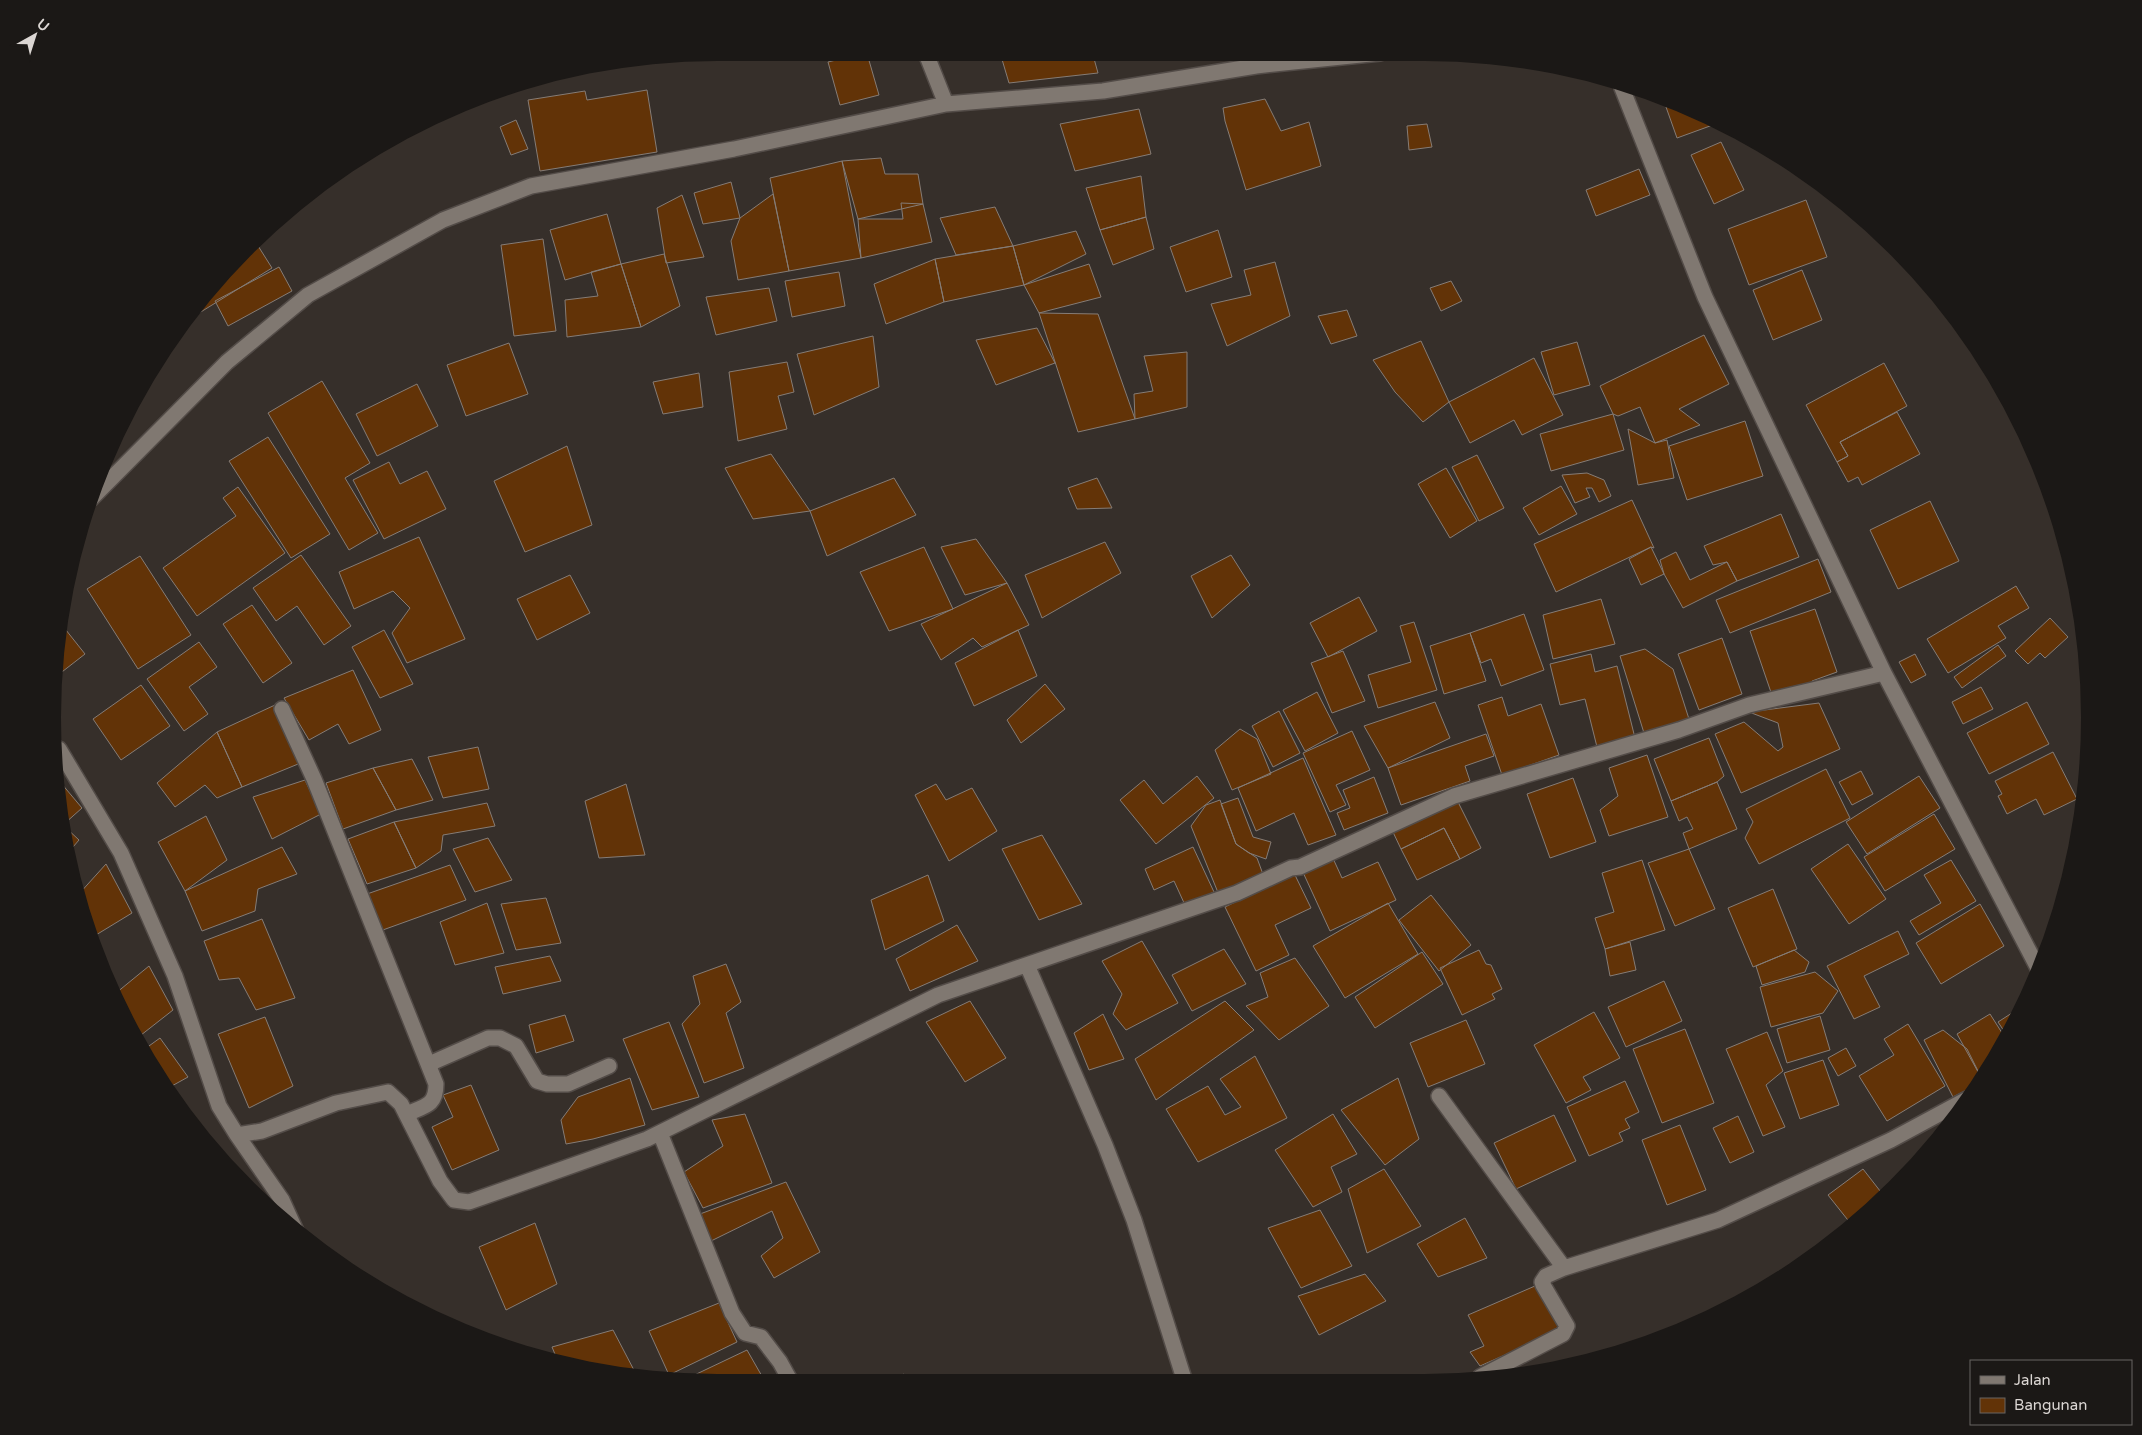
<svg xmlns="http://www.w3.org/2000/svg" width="2142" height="1435" font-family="'Varela Round',sans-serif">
<rect width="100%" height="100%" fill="#362f2a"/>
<path fill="#623307" stroke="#857c76" d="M1093 55 1098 73 1009 83 1001 56Z
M848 57H868L879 95 840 105 828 62Z
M647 90 657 152 540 171 528 100 585 91 587 100Z
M1265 99 1281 131 1309 122 1321 166 1246 190 1225 121 1223 108Z
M1671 105 1719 121 1721 122 1677 138 1666 107Z
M1139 109 1151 154 1075 171 1060 124Z
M516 120 528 149 511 155 500 127Z
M1427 124 1432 147 1409 150 1407 126Z
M1721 142 1744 190 1714 204 1691 155Z
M881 158 885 174H918L923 204 858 219 842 161Z
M842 161 861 258 789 271 770 178Z
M1639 169 1650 195 1596 216 1586 190Z
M1141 176 1146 217 1100 230 1086 188Z
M731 182 740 218 703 224 694 193Z
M773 194 789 271 738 280 731 241 740 218Z
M682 195 704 257 666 263 657 208Z
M1806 200 1827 257 1749 285 1728 229Z
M901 203 923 204 932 242 861 258 858 219H903Z
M995 207 1013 246 956 255 940 218Z
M607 214 621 264 565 280 550 230Z
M1146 217 1154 249 1113 265 1100 230Z
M1218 230 1232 277 1186 292 1170 247Z
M1076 231 1086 254 1024 285 1013 246Z
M543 239 556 331 514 336 501 245Z
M255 241 272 268 191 318 190 312Z
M1013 246 1024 285 944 302 935 259Z
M664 254 680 306 641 327 621 264Z
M935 259 944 302 886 324 874 284Z
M1275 262 1290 316 1227 346 1211 304 1251 295 1244 270Z
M621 264 641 327 567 337 565 300 598 296 591 272Z
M1089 264 1101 297 1039 313 1024 285Z
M279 267 292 291 228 326 215 301Z
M1802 270 1822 320 1773 340 1753 290Z
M839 272 845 306 792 317 785 281Z
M1451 281 1462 301 1441 311 1430 288Z
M769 288 777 321 716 335 706 297Z
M1347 310 1357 336 1331 344 1318 316Z
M1039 313 1098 314 1135 419 1078 432Z
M1037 328 1055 363 996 385 976 340Z
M1704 335 1729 384 1679 409 1700 425 1655 443 1640 407 1618 416 1613 414 1600 386Z
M873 336 879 387 814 415 797 354Z
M1421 341 1449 402 1423 422 1395 392 1373 360Z
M1577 342 1590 385 1554 395 1541 352Z
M509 343 528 394 466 416 447 365Z
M1187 352V407L1135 419 1134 394 1153 391 1144 356Z
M1534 358 1563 415 1522 435 1514 420 1470 443 1449 402Z
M787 362 794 392 778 396 787 429 738 441 729 372Z
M1884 363 1907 406 1840 442 1848 456 1837 462 1806 405Z
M699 373 703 407 663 414 653 382Z
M322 381 370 463 345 478 378 533 349 550 268 413Z
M417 384 438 426 377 456 356 414Z
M1897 412 1920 454 1862 485 1858 477 1848 482 1837 462 1848 456 1840 442Z
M1613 414 1624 450 1551 471 1540 434Z
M1745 421 1763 476 1687 500 1669 446Z
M1628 429 1655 443 1667 440 1674 478 1638 485Z
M268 437 330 534 291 558 229 461Z
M567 446 592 525 525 552 494 481Z
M771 454 810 511 753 519 725 468Z
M1477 455 1504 508 1479 521 1452 467Z
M389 462 400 484 427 471 446 509 384 539 353 480Z
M1446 468 1477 521 1450 538 1418 484Z
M1587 473 1604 480 1611 496 1599 502 1592 488H1586L1590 497 1575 503 1562 475Z
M894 478 916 515 827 556 810 511Z
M1097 478 1112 508 1077 509 1068 488Z
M1561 486 1577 514 1539 535 1523 508Z
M238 487 285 553 197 616 163 568 236 516 223 498Z
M1632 500 1654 548 1651 547 1556 592 1534 544Z
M1930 501 1959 561 1898 589 1870 530Z
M1781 514 1799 557 1737 581 1727 562 1713 565 1704 546Z
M419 537 465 639 407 663 392 633 410 608 393 591 354 609 339 572Z
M976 539 1007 583 965 595 941 547Z
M1105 542 1121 573 1042 618 1025 575Z
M924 547 953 609 889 631 860 572Z
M1651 547 1664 574 1641 585 1629 559Z
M1676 552 1690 580 1727 562 1737 581 1683 608 1664 574 1660 560Z
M301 555 351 626 324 645 297 606 276 621 253 588Z
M1231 555 1250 585 1212 618 1191 576Z
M140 556 191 635 138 669 87 589Z
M1818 559 1831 592 1730 633 1716 600Z
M570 575 590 613 537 640 517 599Z
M1007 583 1029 625 982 647 973 638 941 660 921 624Z
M2016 586 2029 608 1998 626 2006 638 1948 673 1927 639Z
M1359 597 1377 631 1328 657 1310 623Z
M1601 599 1615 644 1553 659 1543 615Z
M252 605 292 663 263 683 223 624Z
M1815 609 1837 672 1812 681 1815 690 1775 704 1750 631Z
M1524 614 1544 670 1501 686 1491 659 1481 663 1470 633Z
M2050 618 2068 637 2045 658 2040 653 2028 664 2015 651Z
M1414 622 1437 690 1378 708 1368 675 1411 662 1400 626Z
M62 625 85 654 58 675 55 670Z
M384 630 413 684 380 698 352 647Z
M1018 630 1037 676 974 706 955 663Z
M1470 633 1486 681 1444 694 1430 646Z
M1722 638 1742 694 1699 710 1678 654Z
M199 642 217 667 189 687 208 714 184 731 147 679Z
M1998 645 2006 656 1962 688 1954 677Z
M1645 649 1673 669 1689 719 1644 733 1620 656Z
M1343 651 1365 701 1332 713 1311 663Z
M1591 654 1595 672 1617 666 1635 738 1597 747 1585 699 1560 705 1550 664Z
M1915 654 1926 675 1911 683 1899 662Z
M353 670 381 730 349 744 338 724 309 740 284 698Z
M1045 684 1065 709 1021 743 1007 720Z
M141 685 170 726 121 760 93 719Z
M1981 687 1993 709 1963 724 1952 702Z
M1317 692 1338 733 1305 751 1283 710Z
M1502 697 1508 716 1541 704 1559 755 1502 775 1478 705Z
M1435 702 1450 738 1388 768 1364 726Z
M2027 702 2049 744 1989 774 1967 733Z
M1819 703 1840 749 1741 793 1715 734 1744 722 1778 751 1783 747 1778 723 1749 712Z
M275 705 303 762 242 787 217 732Z
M1279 711 1300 753 1273 767 1252 726Z
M1240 729 1257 739 1271 774 1232 790 1215 750Z
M1352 731 1370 770 1336 785 1346 805 1330 812 1303 753Z
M217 732 242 787 217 798 205 785 175 807 157 783Z
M1486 734 1494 756 1465 766 1470 781 1401 805 1388 768Z
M1709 738 1724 776 1717 782 1671 801 1654 759Z
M478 747 489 789 443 798 428 757Z
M2053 752 2077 799 2044 815 2036 799 2007 814 1998 796 2002 794 1995 781Z
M1647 755 1668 817 1609 836 1600 810 1618 796 1609 768Z
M1303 758 1336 835 1308 845 1294 813 1256 831 1238 788Z
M412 759 433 800 396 810 373 768Z
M373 768 396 810 343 829 326 783Z
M1826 769 1850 818 1759 864 1745 838 1753 822 1746 809Z
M1861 771 1873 794 1852 805 1839 782Z
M1197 776 1214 798 1156 844 1120 800 1144 780 1163 804Z
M1919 776 1940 808 1867 854 1846 822Z
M1374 777 1388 813 1344 830 1337 813 1350 808 1343 790Z
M1573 778 1596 842 1550 858 1527 794Z
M305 780 321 814 272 839 253 797Z
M1717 782 1737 829 1689 849 1683 833 1693 829 1687 817 1679 821 1671 801Z
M61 783 82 808 64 824Z
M626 784 645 855 599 858 585 801Z
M936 784 946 800 972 788 997 831 949 861 915 795Z
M1238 798 1253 837 1271 842 1266 859 1249 853 1236 844 1221 804Z
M1456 798 1481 848 1460 859 1444 828 1401 849 1392 830Z
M1220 800 1236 844 1257 858 1264 877 1219 895 1191 826 1206 805Z
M487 803 495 826 443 835 441 851 416 868 394 822Z
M1934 814 1955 849 1885 891 1864 857Z
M206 816 227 860 185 891 158 842Z
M394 822 416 868 367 884 348 839Z
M64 826 79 840 67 854 65 848Z
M1444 828 1460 859 1417 880 1401 849Z
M1042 835 1082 904 1039 920 1002 849Z
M488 838 512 880 475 892 453 849Z
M1848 844 1886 899 1849 924 1811 869Z
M282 847 297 874 258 889 255 911 202 931 185 891Z
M1193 847 1214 892 1185 905 1174 881 1154 890 1145 869Z
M1689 849 1715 909 1675 926 1648 863Z
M1331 854 1342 878 1378 862 1396 900 1330 931 1301 868Z
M1642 860 1665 930 1605 949 1595 918 1614 912 1602 873Z
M1951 860 1976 901 1919 935 1910 921 1941 903 1924 875Z
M106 864 132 913 91 938 78 895Z
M450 865 466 900 380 931 367 894Z
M1294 873 1311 908 1275 925 1289 955 1256 971 1225 907Z
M928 875 944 921 885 950 871 900Z
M1773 889 1797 949 1753 967 1728 908Z
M1431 895 1471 945 1439 971 1399 920Z
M546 898 561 943 516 950 501 904Z
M487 903 504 953 455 965 440 922Z
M1388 903 1418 954 1345 998 1313 946Z
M1980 904 2004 946 1941 984 1916 943Z
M262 919 295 998 256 1010 239 978 219 980 204 941Z
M957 925 978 961 910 991 896 959Z
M1898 931 1909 954 1864 976 1880 1007 1854 1019 1827 966Z
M1142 941 1178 1003 1126 1030 1113 1014 1122 994 1102 961Z
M1630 942 1636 970 1610 976 1605 949Z
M1224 949 1246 984 1192 1011 1172 975Z
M1479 950 1486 964 1491 965 1502 989 1492 994 1495 999 1462 1015 1440 968Z
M1794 950 1809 962 1805 972 1762 985 1756 966Z
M1422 952 1443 984 1375 1028 1355 997Z
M550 956 561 981 503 994 495 967Z
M1295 958 1329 1006 1279 1040 1246 1006 1268 997 1260 973Z
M726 964 741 1002 726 1013 744 1068 704 1083 682 1024 700 1004 693 976Z
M149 966 173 1010 136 1039 116 993Z
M1815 972 1838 991 1823 1013 1771 1027 1760 987Z
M1664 981 1682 1021 1626 1047 1608 1007Z
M970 1001 1006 1058 965 1082 926 1022Z
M1225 1001 1254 1030 1156 1100 1135 1059Z
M1594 1012 1620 1058 1583 1077 1591 1090 1566 1103 1534 1045Z
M2017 1012 2006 1034 1998 1022 2012 1013Z
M1103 1014 1124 1059 1089 1070 1074 1033Z
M1990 1014 2004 1036 1982 1079 1957 1034Z
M565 1015 574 1041 536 1053 529 1025Z
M1820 1016 1830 1050 1787 1063 1777 1029Z
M265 1017 293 1086 249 1108 218 1034Z
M1466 1020 1485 1064 1428 1087 1410 1043Z
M669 1022 699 1097 652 1110 623 1039Z
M1908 1024 1945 1086 1887 1121 1859 1076 1894 1055 1884 1039Z
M1685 1029 1714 1103 1662 1123 1633 1049Z
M1943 1030 1967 1049 1982 1079 1979 1084 1953 1097 1924 1040Z
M1767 1032 1783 1071 1766 1085 1785 1127 1763 1136 1726 1049Z
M160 1038 188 1077 170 1087 142 1051Z
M1846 1048 1856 1066 1838 1076 1828 1058Z
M1255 1056 1287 1118 1198 1162 1166 1109 1208 1086 1225 1115 1241 1107 1220 1079Z
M1823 1060 1839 1105 1800 1119 1784 1073Z
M630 1078 645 1125 593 1139 566 1144 561 1120 578 1097Z
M1398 1078 1419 1139 1385 1165 1341 1110Z
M1625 1081 1639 1112 1625 1119 1630 1128 1619 1133 1623 1141 1589 1156 1567 1107Z
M471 1085 499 1150 452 1170 432 1127 453 1117 443 1095Z
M745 1114 772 1183 703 1208 684 1172 723 1146 712 1120Z
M1333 1114 1357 1154 1331 1167 1342 1192 1313 1207 1275 1150Z
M1554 1115 1576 1161 1516 1189 1494 1143Z
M1738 1116 1754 1152 1730 1163 1713 1128Z
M1680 1125 1706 1190 1667 1205 1642 1140Z
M1384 1169 1421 1226 1367 1253 1348 1189Z
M1863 1169 1884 1196 1851 1224 1828 1195Z
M786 1182 820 1252 774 1278 761 1256 783 1238 772 1211 711 1241 700 1214Z
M1320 1210 1352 1266 1301 1288 1268 1228Z
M1465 1218 1487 1258 1438 1277 1417 1244Z
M535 1223 557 1284 506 1310 479 1247Z
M1365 1274 1386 1301 1319 1335 1298 1296Z
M1535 1286 1561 1330 1480 1366 1470 1352 1484 1346 1468 1315Z
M719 1303 737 1342 669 1375 649 1331Z
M613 1330 636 1374 588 1370 557 1359 552 1347Z
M747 1350 763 1378 753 1382H718L686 1379Z
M904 1374 909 1382H890Z"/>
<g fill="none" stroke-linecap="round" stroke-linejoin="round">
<defs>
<path id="minor" d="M927 56 946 104
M1622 88 1705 297 1884 673 2039 970
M91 499 227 362 308 295 443 220 531 186 734 149 946 104 1103 91 1256 66 1380 53
M282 709 314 779 436 1084C436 1106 425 1106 406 1114
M59 749 121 853 175 976 219 1106 237 1135 262 1131 336 1103 388 1092 401 1104 440 1181 454 1200 469 1202 647 1139 938 995 1237 893 1291 868 1300 867 1454 796 1679 730 1749 705 1884 673
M1027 965 1105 1145 1134 1220 1185 1382
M429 1064 488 1038H500L516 1046 537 1081 547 1084H568L609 1066
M1439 1096 1564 1268
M660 1133 732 1313 745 1333 761 1337 780 1362 791 1382
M237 1135 282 1200 296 1231
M1480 1377 1563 1334 1567 1326 1543 1285 1542 1282 1546 1276 1564 1268 1718 1220 1891 1140 1967 1099"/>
</defs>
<use href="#minor" stroke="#534c48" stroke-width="18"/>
<use href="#minor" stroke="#807871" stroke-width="15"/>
</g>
<path d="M0 0H2142V1435H0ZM717 61H1425A656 656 0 0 1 2081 717V718A656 656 0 0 1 1425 1374H717A656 656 0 0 1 61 718V717A656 656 0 0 1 717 61Z" fill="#1b1816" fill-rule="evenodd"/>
<rect x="1970" y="1360" width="162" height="65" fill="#1b1816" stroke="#686462"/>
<rect x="1980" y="1376" width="25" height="8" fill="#807871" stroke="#686462"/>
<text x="2014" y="1385" font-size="15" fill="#dbd6d3">Jalan</text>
<rect x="1980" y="1398" width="25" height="15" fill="#623307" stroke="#686462"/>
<text x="2014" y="1410" font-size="15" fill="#dbd6d3">Bangunan</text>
<g transform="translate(35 35) rotate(39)" stroke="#1b1816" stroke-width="4" paint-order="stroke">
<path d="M0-4L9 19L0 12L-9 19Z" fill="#dbd6d3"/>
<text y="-8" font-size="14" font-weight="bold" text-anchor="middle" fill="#dbd6d3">U</text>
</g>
</svg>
